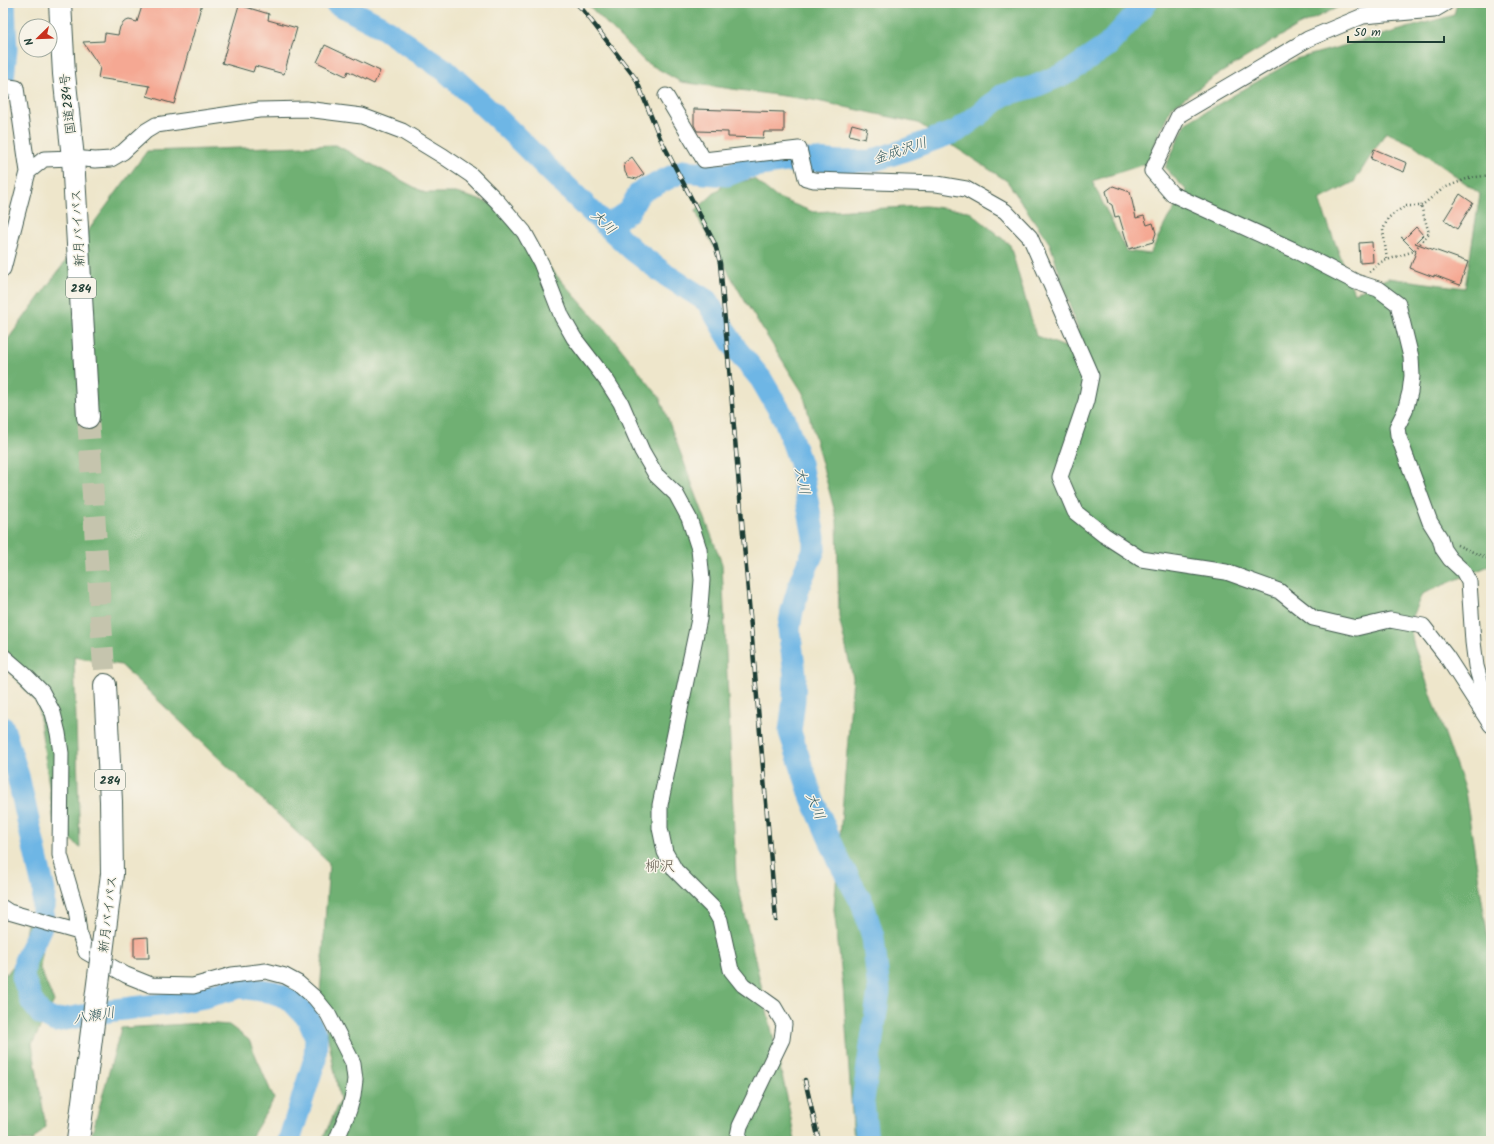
<svg xmlns="http://www.w3.org/2000/svg" width="1494" height="1144" font-family="Kalam,'Klee One',sans-serif">
<rect width="100%" height="100%" fill="#f7f3e8"/>
<filter id="ink" filterUnits="userSpaceOnUse"><feTurbulence type="fractalNoise" baseFrequency=".025" numOctaves="2"/><feDisplacementMap in="SourceGraphic" scale="8" xChannelSelector="R" yChannelSelector="G"/><feConvolveMatrix kernelMatrix="1 2 1 2 8 2 1 2 1" color-interpolation-filters="sRGB"/></filter>
<filter id="wash" filterUnits="userSpaceOnUse"><feTurbulence type="fractalNoise" baseFrequency=".012" numOctaves="4" result="noise"/><feDisplacementMap in="SourceGraphic" scale="16" xChannelSelector="R" yChannelSelector="G"/><feGaussianBlur stdDeviation="0.9" result="paint"/><feColorMatrix in="noise" values="0 0 0 0 0 0 0 0 0 0 0 0 0 0 0 0 0 1.4 0 .05"/><feComposite in="paint" operator="in"/></filter>
<g filter="url(#wash)">
<rect width="100%" height="100%" fill="#eee6cb"/>
<path fill="#6fb073" stroke="#477654" fill-rule="evenodd" d="M586 3H1347L1296 27 1214 77 1171 108 1158 135 1148 163 1092 181 1126 251 1150 254 1168 218 1187 191 1165 168 1186 123 1296 59 1454 15 1457 3H1491V565L1422 594 1409 623 1414 646 1465 791 1491 957V1141H854L843 986 834 909 853 678 839 617 837 520 803 393 746 303 701 224 696 210 723 185 754 179 776 197 813 212 925 206 969 211 1010 245 1036 336 1068 348 1078 330 1050 244 1007 181 918 123 813 100 681 82 644 61ZM1386 132 1414 145 1480 194 1465 288 1388 278 1354 293 1319 200 1354 182Z
M336 145 425 193H456L493 204 615 341 660 398 722 564 736 877 787 1097 795 1141H322L340 1100 320 995 329 863 121 665 74 657 80 848 54 823 38 705 3 663V346L147 151Z
M27 923 43 935 40 969 54 1001 32 1044 46 1127 32 1141H3V970L6 975 22 955Z
M202 1023 229 1025 249 1040 274 1099 249 1141H90L121 1028Z"/>
<g fill="none" stroke-linecap="round" stroke-linejoin="round">
<path stroke="#6eb6e5" stroke-width="23" d="M336 3 380 26 445 70 499 120 595 215 633 250 666 275 707 301 736 349 761 379 785 420 800 463 814 537V550L801 580 792 611 789 629 795 674 794 700 790 732 812 798 840 863 863 905 873 937 879 991 863 1101 867 1141
M3 79 6 50 4 3
M607 226 629 211 640 192 683 171 727 175 748 167 787 161 817 160 840 162 871 161 902 151 957 131 980 114 1003 95 1033 87 1069 72 1107 46 1146 3
M3 728 18 776 44 891 42 924 25 961 23 977 32 1002 41 1014 55 1021 115 1010 166 1004 204 997 240 987 273 992 292 1001 308 1018 316 1037 315 1059 289 1141"/>
</g>
<g id="blocks">
<path fill="#f5a893" d="M143 3H202L174 104 147 96 150 86 98 78 100 67 83 42 104 41 105 33 118 35 120 27 124 22 129 20 137 22Z
M239 5 269 14 268 20 297 28 284 74 255 66 253 72 222 63Z
M325 45 380 71 374 84 348 71 346 76 317 62Z
M694 109 784 112V132H764L763 138 728 137V132L697 131 694 125Z
M852 124 867 128 865 139 849 135Z
M1374 149 1407 163 1404 172 1371 159Z
M632 157 644 174 637 179 628 177 625 172 624 163Z
M1113 186 1130 192 1136 218 1144 216 1147 225 1153 223 1156 233 1153 242 1129 249 1119 216 1115 217 1112 205 1109 203 1106 191Z
M1460 194 1473 203 1457 229 1444 220Z
M1416 227 1423 235 1415 243 1468 262 1460 285 1434 275V277L1410 268 1416 252 1401 237 1404 239Z
M1372 242 1373 262 1360 263 1359 243Z
M148 937 149 958H134V938Z"/>
</g>
</g>
<g filter="url(#ink)">
<use href="#blocks" fill-opacity="0" stroke="#3e564b" stroke-width="1"/>
<g fill="none" stroke-linecap="round" stroke-linejoin="round">
<path stroke="#c5c4ad" stroke-width="22" stroke-dasharray="22 11" stroke-linecap="butt" d="M88 417 105 685"/>
<defs>
<path id="minor" d="M1446 3 1434 10 1363 16 1308 39 1179 115 1152 171 1172 194 1294 250 1356 282 1378 289 1398 304 1411 357 1412 376 1410 392 1405 411 1397 427 1398 435 1430 522 1440 538 1443 549 1450 559 1463 571 1469 582 1473 642 1476 666 1489 713
M3 86 16 88 28 172
M666 96 704 160 799 149 806 178 814 180 937 184 966 189 1005 211 1030 237 1091 376 1086 401 1060 477 1075 512 1104 535 1141 559 1226 572 1279 591 1313 618 1356 628 1390 620 1423 626 1447 657 1491 725
M3 269 28 172 44 159 73 158 95 160 111 159 123 152 146 131 156 125 259 110 306 109 362 116 402 131 443 156 471 175 498 202 524 232 541 263 562 317 574 338 607 381 621 403 642 451 656 475 676 494 689 518 699 549 702 580 699 619 660 805V828L665 852 675 870 713 908 720 920 731 970 743 985 774 1007 784 1024 782 1039 740 1126 737 1141
M3 656 25 675 42 692 53 713 58 733 61 753 60 855 76 909 79 932 86 952 126 975 151 985 193 986 232 975 266 971 285 976 298 983 315 998 328 1014 353 1063 355 1079 353 1095 349 1110 336 1141
M3 908 9 912 79 932"/>
<path id="highway" d="M60 3 64 74 73 158 88 417
M105 685 111 801 112 874"/>
</defs>
<use href="#minor" stroke="#3e564b" stroke-width="17"/>
<use href="#highway" stroke="#3e564b" stroke-width="24"/>
<path stroke="#3e564b" stroke-width="2.5" stroke-dasharray="1 3" stroke-linecap="butt" d="M1421 206 1444 188 1469 178 1491 175
M1369 272 1381 262 1414 251 1429 233 1421 206H1405L1388 218 1383 230 1387 260
M1457 545 1491 560"/>
<use href="#minor" stroke="#fff" stroke-width="15"/>
<use href="#highway" stroke="#fff" stroke-width="22"/>
<defs>
<path id="rail" d="M576 3 583 10 636 79 660 138 715 244 720 263 776 920
M805 1080 819 1141"/>
</defs>
<use href="#rail" stroke="#1f3d34" stroke-width="4.5"/>
<use href="#rail" stroke="#f7f3e8" stroke-width="3" stroke-dasharray="9" stroke-linecap="butt"/>
<defs>
<path id="highway-bridge" d="M78 1141 112 874"/>
</defs>
<use href="#highway-bridge" stroke="#3e564b" stroke-width="24" stroke-linecap="butt"/>
<use href="#highway-bridge" stroke="#fff" stroke-width="22"/>
</g>
</g>
<g text-anchor="middle" stroke-width="3" stroke-linejoin="round" paint-order="stroke">
<g fill="#f7f3e8" stroke="#60746a" stroke-width="1">
<rect x="66" y="278" width="30" height="20" rx="3"/>
<rect x="95" y="770" width="30" height="20" rx="3"/>
</g>
<g font-size="12" font-weight="bold" fill="#1f3d34">
<text x="81" y="292">284</text>
<text x="110" y="784">284</text>
</g>
<g font-size="13" fill="#1f3d34" stroke="#f7f3e8">
<text transform="translate(67 104) rotate(-96)" y="5">国道284号</text>
<text transform="translate(77 228) rotate(-93)" y="5">新月バイパス</text>
<text transform="translate(107 914) rotate(-83)" y="5">新月バイパス</text>
</g>
<g font-size="14" font-style="italic" fill="#335b60" stroke="#f7f3e8">
<text transform="translate(900 150) rotate(-18)" y="5">金成沢川</text>
<text transform="translate(604 222) rotate(44)" y="5">大川</text>
<text transform="translate(803 481) rotate(78)" y="5">大川</text>
<text transform="translate(816 806) rotate(68)" y="5">大川</text>
<text transform="translate(94 1015) rotate(-9)" y="5">八瀬川</text>
</g>
<g font-size="15" fill="#6a6255" stroke="#f7f3e8">
<text x="660" y="871">柳沢</text>
</g>
</g>
<rect width="1494" height="1144" fill="none" stroke="#f7f3e8" stroke-width="16"/>
<g transform="translate(38 38) rotate(247)"><circle r="19" fill="#f7f3e8" stroke="#a1aaa0"/>
<path d="M0-3L7 15L0 10L-7 15Z" fill="#c8321e"/>
<text y="-6" font-size="11" font-weight="bold" text-anchor="middle" fill="#1f3d34">N</text>
</g>
<path d="M1348 36v6h96v-6" fill="none" stroke="#1f3d34" stroke-width="2"/>
<text x="1354" y="36" font-size="12" fill="#1f3d34" stroke="#f7f3e8" stroke-width="3" paint-order="stroke">50 m</text>
</svg>
